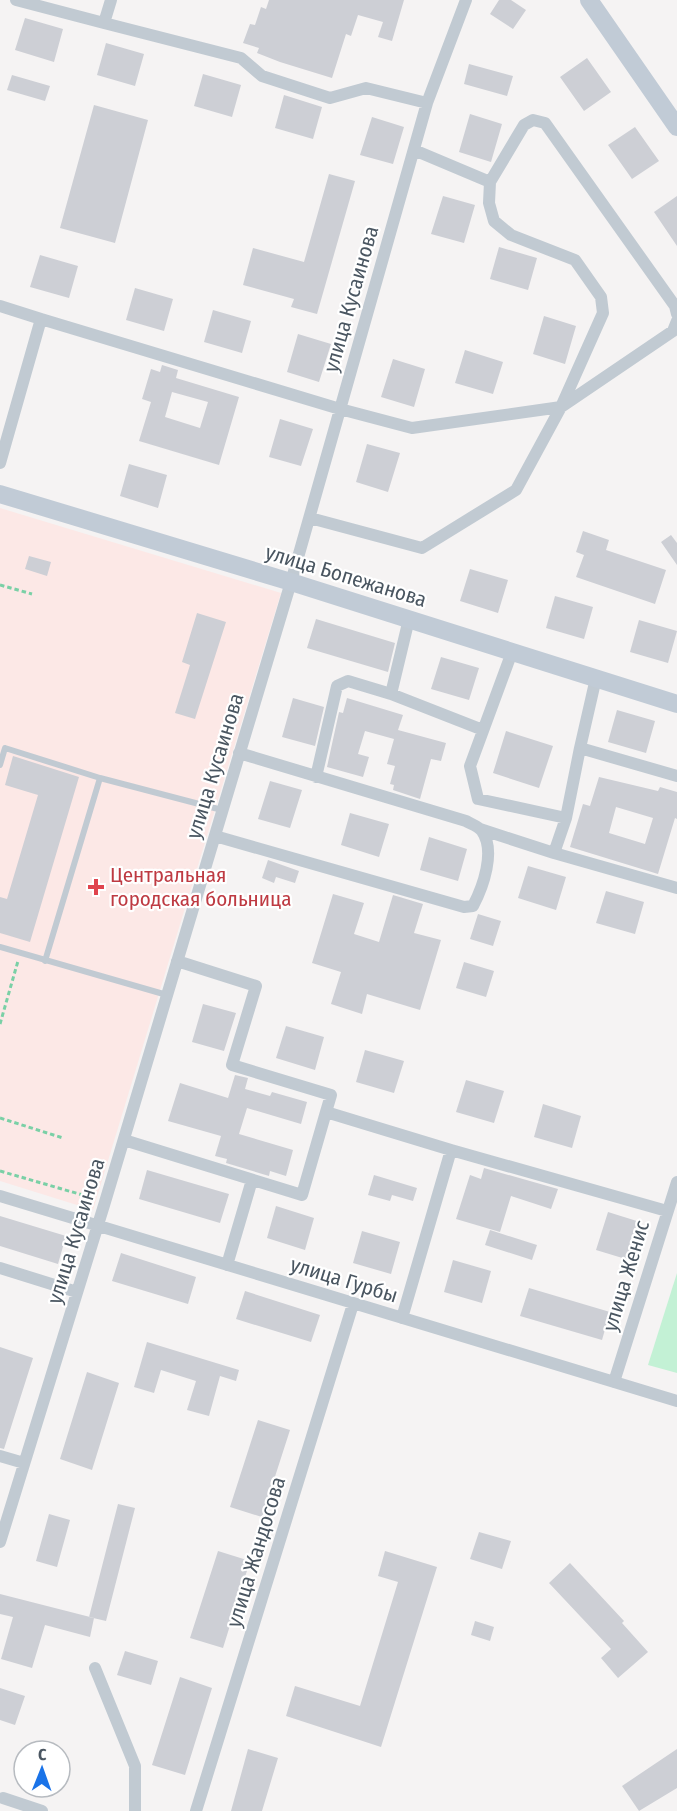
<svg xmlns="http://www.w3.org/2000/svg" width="677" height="1811" font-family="'Fira Sans Condensed',sans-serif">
<rect width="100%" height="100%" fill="#f5f3f3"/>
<path fill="#fce8e6" d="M0 508 281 593 93 1210 0 1181Z"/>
<path fill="#c3f1d5" d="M677 1273V1373L648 1365Z"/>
<path fill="#cdcfd5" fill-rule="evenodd" d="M269 0H404L392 41 378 37 383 22 358 15 351 36 346 34 332 78 280 62 257 53 259 48 243 43 250 24 255 25 261 7 266 9Z
M499 0H511L526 10 513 29 490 14Z
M25 18 63 29 54 62 15 50Z
M106 43 144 54 135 86 97 75Z
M587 58 611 92 584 111 560 77Z
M469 64 513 76 507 96 464 84Z
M203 74 241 85 232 117 194 106Z
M12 75 50 86 45 101 7 90Z
M284 95 322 107 313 139 275 128Z
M94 105 148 120 115 243 60 228Z
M470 114 502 124 491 162 459 152Z
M372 117 404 127 393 164 360 155Z
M635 127 659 161 632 179 608 145Z
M329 174 355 181 317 314 291 307 294 299 243 285 253 248 304 262Z
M443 196 475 205 464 243 431 234Z
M677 196V246L654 212Z
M499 247 537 258 528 290 490 279Z
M40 255 78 266 69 298 30 287Z
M135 288 173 299 164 331 126 320Z
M213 310 251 321 242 353 204 342Z
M544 316 576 326 565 364 533 354Z
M298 334 331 344 319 382 287 372Z
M465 350 503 362 493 394 455 383Z
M393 359 425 369 414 407 381 397Z
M162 365 178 370 176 378 239 397 219 465 139 441 151 402 142 399 151 369 160 372ZM172 392 208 402 200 428 165 417Z
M280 419 313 429 301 466 269 457Z
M367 444 400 453 388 492 356 482Z
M129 464 167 475 158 508 120 496Z
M583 531 609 540 606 550 666 570 655 604 576 577 584 555 576 552Z
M671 535 677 543V565L661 542Z
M29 556 51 562 47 576 25 569Z
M470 569 508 580 498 613 460 601Z
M555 596 593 607 584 639 546 628Z
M197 613 226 622 195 719 175 713 190 665 182 662Z
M316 619 395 643 388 672 307 648Z
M639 620 677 631 668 663 630 652Z
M441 657 479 668 469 700 431 689Z
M293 698 324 707 315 746 282 737Z
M347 698 403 715 398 730 446 743 441 761 431 759 420 799 393 790 394 785 390 784 395 766 387 764 394 739 365 731 358 754 369 757 363 777 327 767 339 712 343 713Z
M617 710 655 721 646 753 608 742Z
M506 731 553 746 539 788 493 773Z
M13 756 79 777 30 942 0 933V897L7 899 38 795 5 785Z
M599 777 658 791 660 787 677 792V819L675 818 658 874 570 847 583 804 590 806ZM616 807 653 818 645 844 609 833Z
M270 781 302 790 290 828 258 819Z
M350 813 389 824 379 857 341 845Z
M429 837 467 849 458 881 420 870Z
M268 860 299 871 295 883 276 877 274 883 262 878Z
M528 866 566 877 556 910 518 898Z
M606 891 644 902 635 934 596 923Z
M333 894 364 903 354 934 379 942 393 895 423 904 414 933 441 940 420 1010 367 994 362 1014 331 1004 341 972 312 963Z
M478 914 501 921 493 946 470 939Z
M464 962 494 971 486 997 456 988Z
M203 1004 236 1013 224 1051 192 1042Z
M286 1026 324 1037 315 1070 276 1058Z
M365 1050 404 1061 394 1093 356 1082Z
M235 1075 248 1078 245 1089 270 1096 272 1092 307 1102 301 1124 247 1108 239 1134 293 1150 286 1176 270 1171 269 1176 226 1163 227 1159 215 1156 221 1136 168 1121 180 1083 228 1098Z
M466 1080 504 1091 494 1123 456 1112Z
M543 1104 581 1116 572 1148 534 1137Z
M484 1168 558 1189 551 1209 511 1196 500 1232 456 1219 470 1175 481 1179Z
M147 1170 229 1194 220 1223 139 1199Z
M374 1175 417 1188 413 1201 392 1195 390 1201 368 1195Z
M276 1206 314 1218 305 1250 267 1238Z
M608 1212 640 1222 629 1260 596 1250Z
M0 1216 66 1236 58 1264 0 1246Z
M490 1230 537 1245 532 1260 485 1245Z
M362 1231 400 1242 391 1274 353 1263Z
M121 1253 196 1277 188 1304 112 1281Z
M453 1260 491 1271 482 1303 444 1292Z
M529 1288 610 1312 602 1340 520 1316Z
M245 1291 320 1315 311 1342 236 1319Z
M147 1342 239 1370 236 1381 220 1376 209 1416 187 1410 196 1381 161 1370 154 1393 134 1387Z
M0 1347 33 1358 4 1449 0 1448Z
M87 1372 119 1383 92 1470 60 1459Z
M258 1420 290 1430 262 1517 230 1507Z
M118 1504 135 1508 106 1621 89 1617Z
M49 1514 70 1520 57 1567 36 1561Z
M479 1532 511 1541 502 1569 470 1559Z
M218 1551 250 1561 223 1648 190 1638Z
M385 1551 437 1567 381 1747 286 1716 295 1686 360 1706 398 1582 378 1576Z
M570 1563 624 1621 622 1623 648 1652 618 1678 601 1658 611 1649 549 1583Z
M0 1594 94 1618 90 1637 45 1625 32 1668 1 1659 13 1617 0 1614Z
M475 1621 494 1627 490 1641 471 1635Z
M125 1651 158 1661 151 1685 117 1675Z
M180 1677 212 1688 185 1775 152 1765Z
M0 1688 25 1696 15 1725 0 1720Z
M248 1749 278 1758 262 1811H231Z
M677 1749V1788L639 1811 622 1786Z"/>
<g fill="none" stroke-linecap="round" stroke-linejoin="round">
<path stroke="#7ad0a6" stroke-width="3" stroke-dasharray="4.5 3" stroke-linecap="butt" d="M0 585 32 594
M0 1024 18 961
M0 1118 63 1138
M0 1171 93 1198"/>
<path stroke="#c1cad2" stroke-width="6" d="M0 765 5 748 100 778 222 810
M0 947 167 995
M45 961 100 778"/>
<path stroke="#c1cad2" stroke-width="12" d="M16 0 104 23 111 0
M104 23 241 58 262 76 330 98 366 88 427 103
M414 150 490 182 524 125 533 120 545 123 675 306 677 314
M0 306 41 319
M0 463 41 319 340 409 412 428 561 407 603 313 601 297 575 260 511 235 494 221 489 203 490 182
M310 518 422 548 516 490 561 407 673 331 677 321
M512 652 470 766 478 799 566 818
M596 678 580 748 677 776
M391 694 409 619
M316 777 337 686 348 681 391 694 483 730
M480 829 554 853 566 818 580 748
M215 836 464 907 473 906C483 887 496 851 482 831 478 826 471 824 466 821L239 753
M554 853 677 888
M177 961 256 986 232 1065 331 1095 326 1112 451 1150
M124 1140 302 1195 326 1112
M0 1196 677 1401
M227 1265 252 1180
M0 1268 77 1292
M402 1318 451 1150 667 1211
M614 1382 677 1182
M0 1456 24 1463
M0 1542 105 1202 291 582 427 103 466 0
M95 1668 135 1766V1811
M3 1798 42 1811
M196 1811 353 1304"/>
<path stroke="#c1cbd6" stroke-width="18" d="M589 0 677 127
M0 494 291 582 677 704"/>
</g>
<path fill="#e0444e" stroke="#fff" stroke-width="2" d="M93 878h6v6h6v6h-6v6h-6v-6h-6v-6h6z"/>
<g text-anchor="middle" stroke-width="4.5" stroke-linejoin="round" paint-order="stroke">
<g font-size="21" fill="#4a5661" stroke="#fff">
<text transform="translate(351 299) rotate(-74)" y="7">улица Кусаинова</text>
<text transform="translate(346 576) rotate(17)" y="7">улица Бопежанова</text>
<text transform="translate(215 766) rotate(-73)" y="7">улица Кусаинова</text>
<text transform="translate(76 1231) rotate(-73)" y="7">улица Кусаинова</text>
<text transform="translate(626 1276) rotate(-73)" y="7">улица Женис</text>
<text transform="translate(344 1280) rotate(17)" y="7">улица Гурбы</text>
<text transform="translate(256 1552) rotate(-73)" y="7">улица Жандосова</text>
</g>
<g font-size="21" fill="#be3a42" stroke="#fff" text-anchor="start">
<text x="110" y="882">Центральная<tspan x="110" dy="24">городская больница</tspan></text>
</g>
</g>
<g transform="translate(42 1769) rotate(1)"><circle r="28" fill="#ffffff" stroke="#b7bbc0" stroke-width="1.5"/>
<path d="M0-4.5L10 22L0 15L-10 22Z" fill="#1a73e8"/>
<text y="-9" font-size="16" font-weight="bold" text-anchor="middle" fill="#4a5661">С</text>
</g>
</svg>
